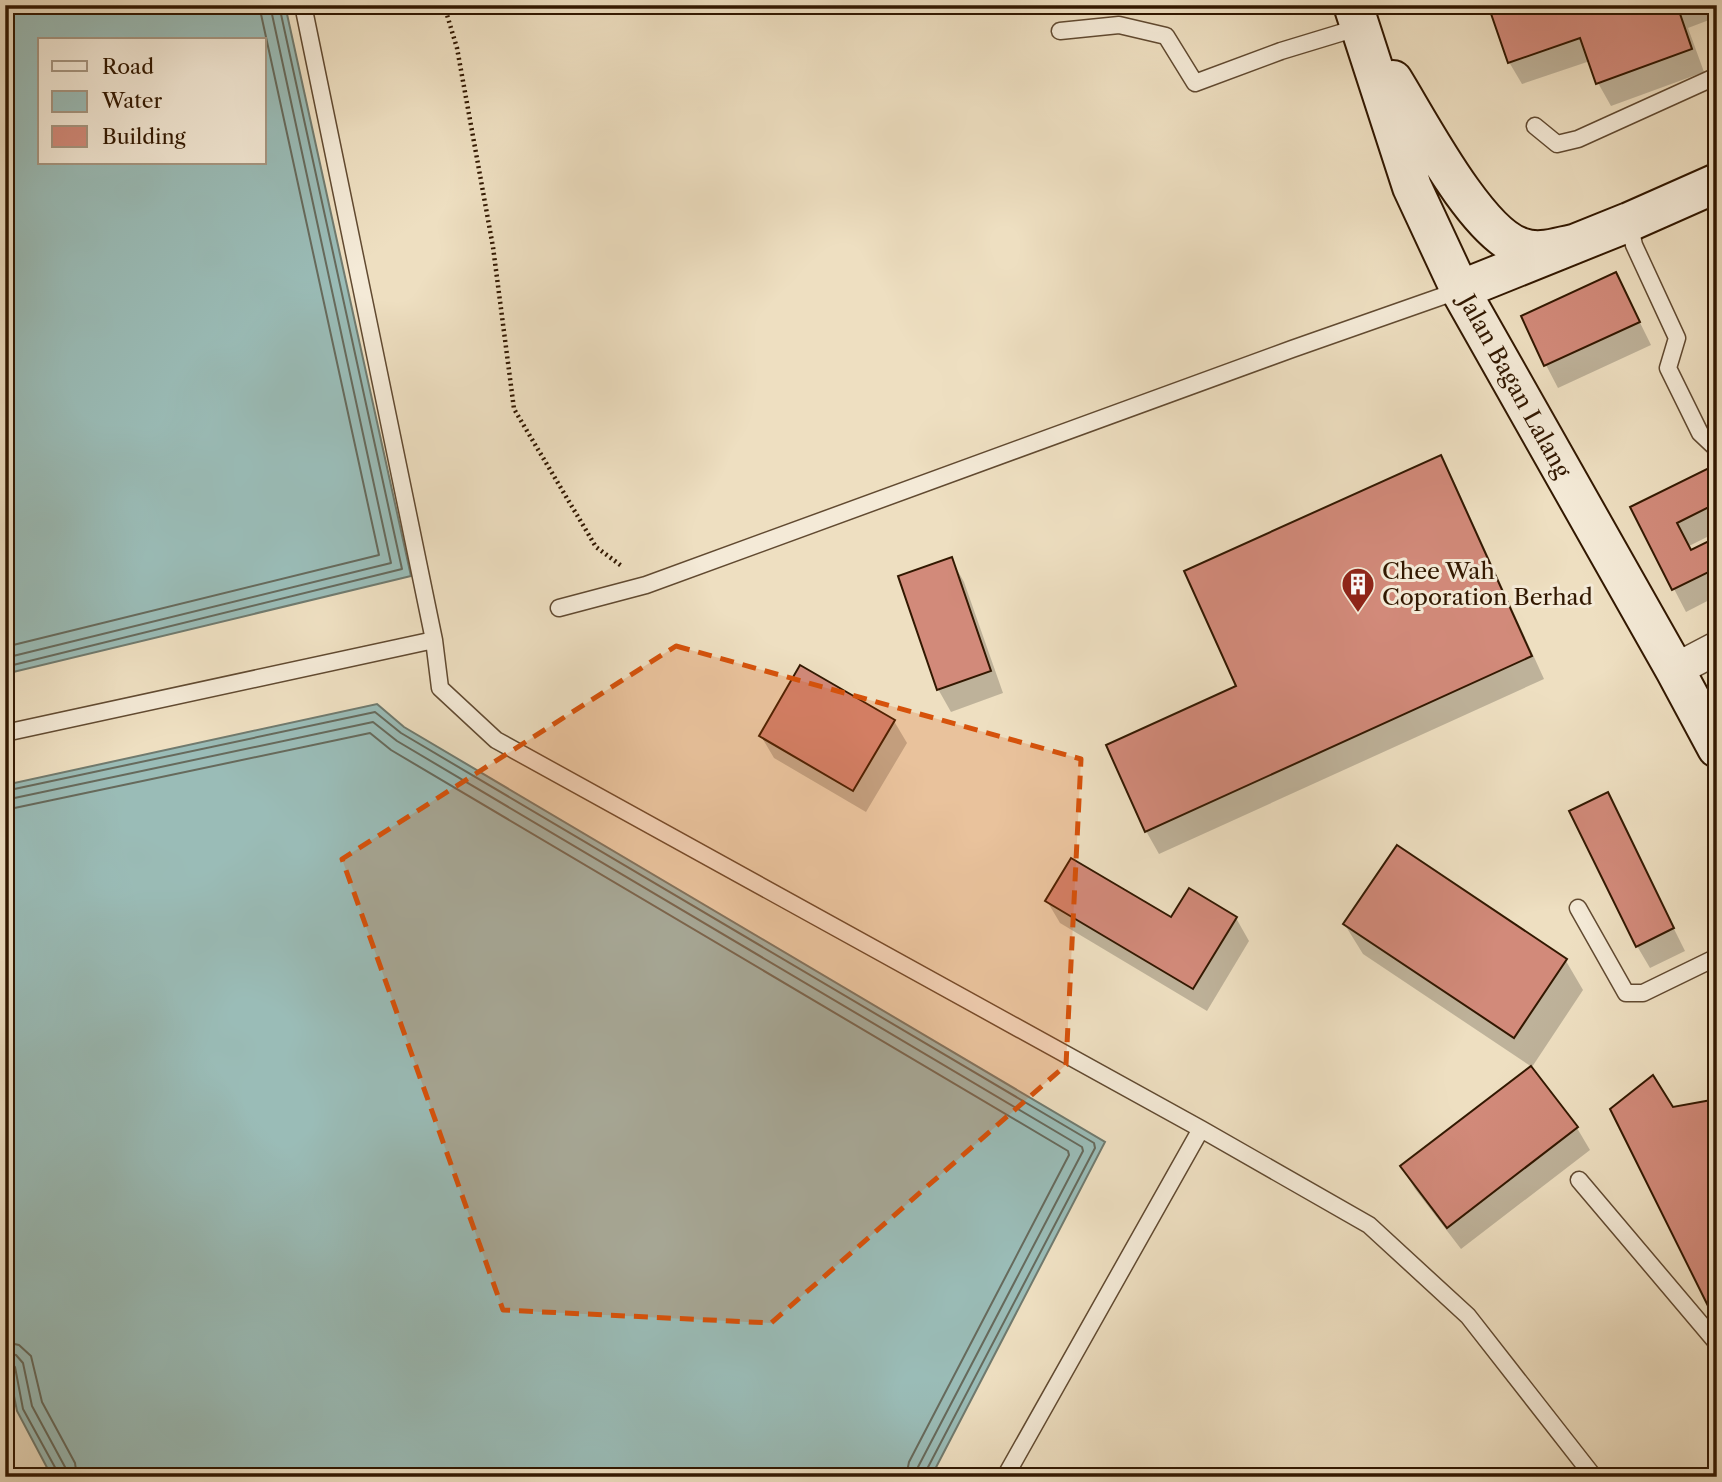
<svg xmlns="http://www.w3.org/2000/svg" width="1722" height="1482" font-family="'Libre Caslon Text',serif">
<rect width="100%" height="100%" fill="#eedfc1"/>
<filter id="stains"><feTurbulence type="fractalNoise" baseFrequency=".00286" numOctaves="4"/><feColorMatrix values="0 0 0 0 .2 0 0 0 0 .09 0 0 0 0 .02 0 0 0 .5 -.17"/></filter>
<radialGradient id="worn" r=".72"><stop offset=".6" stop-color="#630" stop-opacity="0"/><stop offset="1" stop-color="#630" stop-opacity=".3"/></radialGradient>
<path fill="#9abcb7" stroke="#707a6e" stroke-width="2" fill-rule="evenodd" d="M5 5H285L411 576 5 674ZM40 40H264V163H40Z
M377 704 404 727 1105 1142 931 1477H52L17 1411 5 1352V785Z"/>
<path fill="#0003" d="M1489 5H1717V17L1688 28 1704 72 1611 106 1598 83 1590 61 1522 84 1509 62Z
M1616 274 1651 345 1558 388 1546 365Z
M1440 457 1453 479 1544 679 1159 854 1146 831 1108 746 1238 686Z
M1717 467V532L1689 546 1691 552 1717 539V596L1686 612 1632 508Z
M951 559 964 582 1003 693 951 712 938 689Z
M894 721 907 743 866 812 774 758 761 736Z
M1607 795 1685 951 1650 968 1637 946Z
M1397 848 1566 961 1583 990 1532 1067 1363 954 1345 925Z
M1047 901 1172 920 1236 918 1249 941 1207 1011 1060 923Z
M1577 1128 1590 1150 1461 1249 1415 1189 1402 1167Z"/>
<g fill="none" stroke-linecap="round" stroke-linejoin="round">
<path stroke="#666a5c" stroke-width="2" d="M5 647 379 555 259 5
M5 658 391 563 270 5
M5 667 402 569 279 5
M5 791 375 712 401 733 1094 1143 1095 1148 926 1471 925 1477
M5 800 373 722 397 741 1082 1147 1083 1151 918 1467 916 1477
M5 810 370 733 391 750 1068 1151 1069 1155 909 1462 906 1477
M5 1342 19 1345 31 1356 42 1402 75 1463 77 1477
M5 1353 16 1355 23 1363 32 1406 65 1467 67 1477
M5 1362H11L15 1367 23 1409 57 1471 58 1477"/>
</g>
<path fill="#d28a7a" stroke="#321801" stroke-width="2" d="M1488 5H1677L1692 49 1596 84 1580 38 1508 63Z
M1616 272 1640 322 1544 366 1521 316Z
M1441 455 1532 656 1145 832 1106 745 1236 686 1184 571Z
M1717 464V503L1677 523 1691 550 1717 537V568L1672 590 1630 507Z
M952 557 991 671 937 690 898 576Z
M800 665 895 720 853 791 759 736Z
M1608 792 1674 928 1636 947 1569 811Z
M1397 845 1567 959 1514 1038 1343 924Z
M1071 858 1171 917 1189 888 1237 917 1193 989 1045 901Z
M1531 1066 1578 1127 1447 1228 1400 1166Z
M1653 1075 1673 1107 1717 1099V1324L1610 1109Z"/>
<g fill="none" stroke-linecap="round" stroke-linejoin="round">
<defs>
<path id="lane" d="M303 5 434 640 440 688 496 740 1201 1129 1369 1225 1468 1316 1594 1477
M1060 31 1119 25 1166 36 1195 83 1281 51 1360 27
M1535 126 1557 144 1578 139 1717 76
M1629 222 1634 245 1677 338 1668 368 1700 433 1717 449
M559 608 646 585 1292 349 1460 290
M5 733 434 640
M1578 908 1626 993H1643L1717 957
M1579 1180 1717 1343
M1005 1477 1201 1129"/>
<path id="street" d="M1675 670 1717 648"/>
<path id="secondary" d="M1353 5 1412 187 1460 290 1675 670 1717 748
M1393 80C1419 122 1476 232 1520 247 1538 254 1554 248 1573 244
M1460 290 1629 222 1717 183"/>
</defs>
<use href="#lane" stroke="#614a31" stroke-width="19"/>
<use href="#street" stroke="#614a31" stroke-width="35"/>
<use href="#secondary" stroke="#321801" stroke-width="42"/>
<path stroke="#321801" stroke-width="4.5" stroke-dasharray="2 3.5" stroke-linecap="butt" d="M444 5 457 48 493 247 514 409 596 547 623 567"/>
<use href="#lane" stroke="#f4ead7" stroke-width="16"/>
<use href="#street" stroke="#f4ead7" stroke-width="32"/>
<use href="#secondary" stroke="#f4ead7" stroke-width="38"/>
</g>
<path fill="#d6520b" fill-opacity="0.2" stroke="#d6520b" stroke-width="5" stroke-dasharray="14 9" stroke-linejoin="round" d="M676 646 1081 759 1066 1065 771 1323 503 1310 342 859Z"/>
<defs>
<symbol id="building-pin" viewBox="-11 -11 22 30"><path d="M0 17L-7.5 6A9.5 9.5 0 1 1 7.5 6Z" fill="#8f2418" stroke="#f4ead7"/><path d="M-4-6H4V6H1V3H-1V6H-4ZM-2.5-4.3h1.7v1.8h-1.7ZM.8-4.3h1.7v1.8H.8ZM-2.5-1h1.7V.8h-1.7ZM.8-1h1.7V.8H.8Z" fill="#fff"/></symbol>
</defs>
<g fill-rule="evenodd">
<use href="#building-pin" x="1339" y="565" width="38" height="52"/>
</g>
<g text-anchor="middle" stroke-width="6" stroke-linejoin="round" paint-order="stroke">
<g font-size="23" fill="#321801" stroke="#f4ead7">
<text transform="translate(1515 386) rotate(61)" y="8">Jalan Bagan Lalang</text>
</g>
<g font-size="23" fill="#321801" stroke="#f4ead7" text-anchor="start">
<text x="1382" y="579">Chee Wah<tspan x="1382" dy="26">Coporation Berhad</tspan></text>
</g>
</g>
<rect width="1722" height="1482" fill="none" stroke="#eedfc1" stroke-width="28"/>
<rect x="7" y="7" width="1708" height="1468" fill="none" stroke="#321801" stroke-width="3.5"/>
<rect x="14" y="14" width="1694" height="1454" fill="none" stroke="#321801" stroke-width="2"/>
<rect x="38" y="38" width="228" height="126" fill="#f4ead7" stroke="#a69681" stroke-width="2"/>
<rect x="52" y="61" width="35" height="10" fill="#f4ead7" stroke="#a69681" stroke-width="2"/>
<text x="102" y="74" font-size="21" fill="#321801">Road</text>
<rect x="52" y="91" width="35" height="21" fill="#9abcb7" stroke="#a69681" stroke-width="2"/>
<text x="102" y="108" font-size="21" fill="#321801">Water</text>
<rect x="52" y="126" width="35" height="21" fill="#d28a7a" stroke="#a69681" stroke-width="2"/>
<text x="102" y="144" font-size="21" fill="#321801">Building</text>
<rect width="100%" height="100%" filter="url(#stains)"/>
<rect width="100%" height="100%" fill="url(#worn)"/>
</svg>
